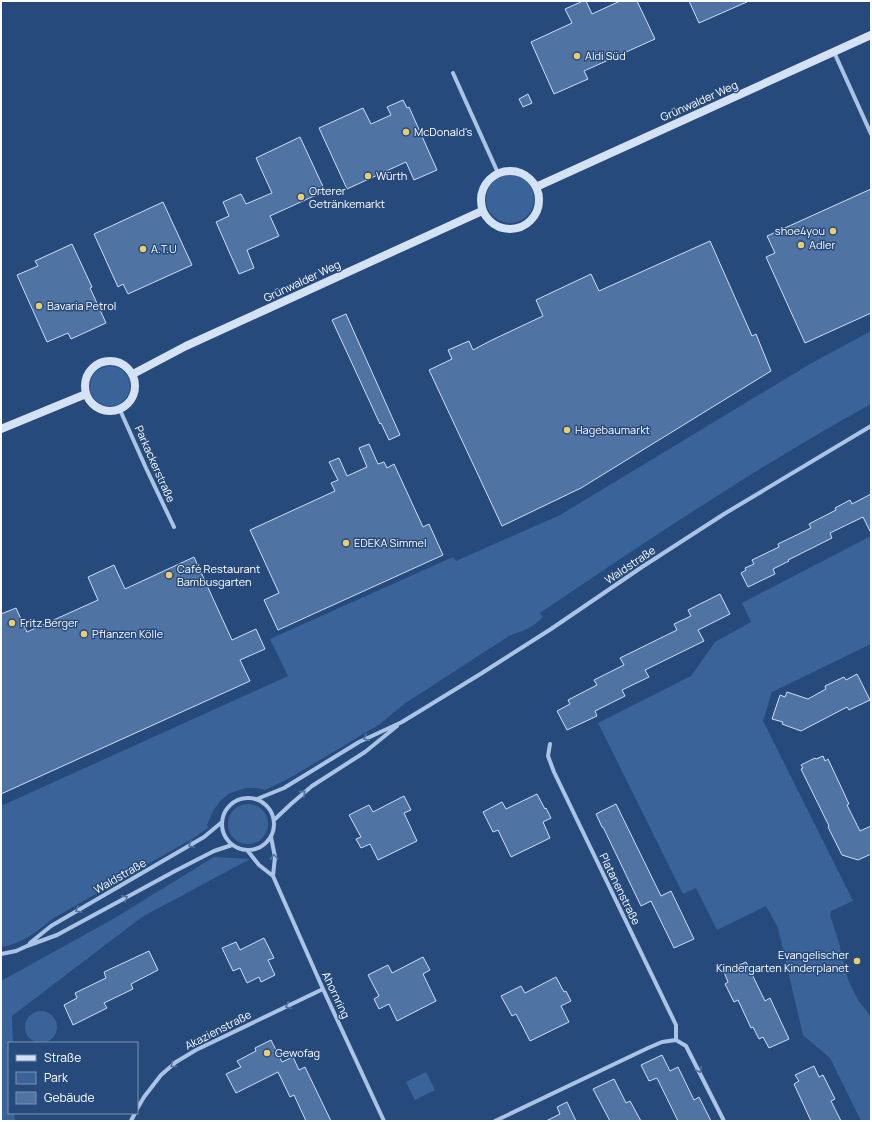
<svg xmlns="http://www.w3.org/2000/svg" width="872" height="1122" font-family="Manrope,sans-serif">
<rect width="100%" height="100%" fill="#274a7c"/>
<path fill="#3a6399" d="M486 199a24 24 0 1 1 48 0a24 24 0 1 1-48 0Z
M871 331V404C757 467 648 540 540 613L543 617C538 622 533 626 527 629 521 632 515 633 509 636L404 704 380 724 288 779 265 790 257 788H246L230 793 221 800 213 811 207 825 208 828 192 839 52 919C37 932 21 944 1 947V806L288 676 270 639 453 557 456 561 560 515 810 364Z
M90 386a20 20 0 1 1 40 0a20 20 0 1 1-40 0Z
M871 536V644L772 692 763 721 853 901 831 911 830 915 839 943 848 980 858 1000 871 1017V1121H861L830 1058 803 1035 778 928 766 906 717 930 696 888 683 894 598 723 691 676 715 642 751 622 742 603Z
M228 824a20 20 0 1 1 40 0a20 20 0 1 1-40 0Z
M214 857 250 859 142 917 12 1016 13 1043H9V1113H14L15 1121H1V981L113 919Z
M25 1027a16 16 0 1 1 32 0a16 16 0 1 1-32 0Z
M426 1072 435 1090 415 1100 406 1082Z"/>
<path fill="#4f74a4" stroke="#cedef4" d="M583 1H586L592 14 620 1H637L655 39 584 71 588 79 554 94 531 42 572 23 565 9Z
M689 1H749L699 23Z
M528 94 532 103 523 107 519 99Z
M403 100 407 108 409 107 437 170 414 180 406 162 347 189 319 128 363 108 371 124 391 115 387 107Z
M300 137 325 191 270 216 279 236 247 250 254 268 239 274 216 222 229 216 223 202 241 194 246 204 272 193 256 158Z
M871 189V313L805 343 766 257 775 253 767 236Z
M163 202 192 265 128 294 123 284 118 287 94 234Z
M710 241 752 336 756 334 771 371 581 488 502 526 429 370 452 359 448 350 469 341 473 350 492 340 543 316 536 300 591 274 599 291Z
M72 244 92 287 90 288 106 323 71 339 68 333 47 342 17 275 38 266 35 261Z
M346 314 400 435 389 440 381 423 380 424 332 320Z
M369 444 378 464 384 462 387 468 394 464 423 527 429 524 443 555 278 630 264 600 279 593 250 530 335 491 331 483 338 480 329 462 339 458 347 476 367 467 359 448Z
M871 494V533L863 517 830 533 832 538 788 560 789 561 773 569 775 574 748 587 741 573 746 570 745 568 754 564 752 560 779 547 778 544 811 528 809 524 836 510 835 508 850 500 852 504Z
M194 557 232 640 256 629 265 649 240 660 250 681 1 794V614L16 608 27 632 98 600 88 577 114 565 125 589Z
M720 594 730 614 698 630 704 641 645 670 649 677 622 690 625 696 595 711 597 716 567 730 557 711 570 704 568 700 597 685 594 680 624 665 620 658 677 630 674 624 691 616 688 610Z
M857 674 870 700 849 710 847 707 801 731 782 724 783 722 772 719 780 695 785 697 787 692 808 699 826 689 825 686 844 677 846 680Z
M823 756 825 761 828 759 836 776 849 804 847 805 860 831 871 826V854L858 860 842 855 828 827 829 826 801 769 803 768 801 765 815 758 816 759Z
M537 794 545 809 546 808 551 818 543 822 550 838 511 857 498 830 493 832 483 812 502 802 506 809Z
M404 796 411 810 404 813 417 841 378 860 370 844 361 848 356 839 361 837 349 815 369 805 373 812Z
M616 804 661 896 671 891 694 939 674 948 651 901 641 906 603 827H602L596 814Z
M264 938 274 958 268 960 275 975 261 982 259 977 247 983 240 968 233 971 222 948 236 942 240 950Z
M149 951 158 970 131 984 133 989 104 1003 107 1008 73 1025 64 1005 77 998 75 993 106 978 104 972Z
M423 957 430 970 423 974 436 1001 397 1021 389 1004 379 1009 374 999 379 996 368 975 388 965 392 973Z
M746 962 765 1001 770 998 789 1039 769 1048 763 1037 759 1039 753 1027 751 1028 738 1000 734 1002 725 984 728 982 724 972Z
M556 977 564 992 566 991 571 1001 561 1006 569 1022 530 1041 516 1014 512 1016 501 996 521 986 525 993Z
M271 1040 282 1062 293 1057 299 1070 305 1067 331 1121H306L294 1095 290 1097 278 1072 236 1093 226 1074 241 1067 237 1061 256 1051 255 1048Z
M662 1055 670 1071 678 1067 694 1100 699 1097 711 1121H678L657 1078 649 1081 641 1065Z
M814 1066 819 1077 823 1075 835 1099 831 1101 841 1121H811L794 1084 799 1081 795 1075Z
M614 1079 626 1103 630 1101 641 1121H610L593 1089Z
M567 1102 576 1121H546L560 1114 557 1107Z"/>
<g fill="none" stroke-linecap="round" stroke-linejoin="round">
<path stroke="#abc4e4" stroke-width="4" d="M834 52 871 134
M453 73 498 173
M120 410 146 468 174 527
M550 744 548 756 554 772 676 1025V1040
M222 824a26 26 0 1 1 52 0a26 26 0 1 1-52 0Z
M257 799 284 788 359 742 402 722 482 673 551 629 642 567 724 514 871 426
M274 820 291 804 312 786 365 752 397 726
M271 837 275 857 273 876
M247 850 259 865 273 876 323 989 384 1121
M30 943 51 926 204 837 222 822
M1 954 16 951 27 946 57 935 175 871 214 851 232 845
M137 1109 144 1097 161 1075 176 1062 196 1050 323 989
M131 1121 135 1113
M495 1121 648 1048 662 1042 676 1040 686 1046 724 1121"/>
<path stroke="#d4e2f4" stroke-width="8" d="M481 200a29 29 0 1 1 58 0a29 29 0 1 1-58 0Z
M536 187 871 35
M85 386a25 25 0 1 1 50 0a25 25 0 1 1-50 0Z
M133 374 186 346 482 211
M1 429 86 394"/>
</g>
<defs><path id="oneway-chevron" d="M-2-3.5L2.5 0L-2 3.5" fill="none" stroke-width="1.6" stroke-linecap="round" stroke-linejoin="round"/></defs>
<g stroke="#5575a0">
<use href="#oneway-chevron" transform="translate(366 738) rotate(155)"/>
<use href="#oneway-chevron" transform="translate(303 793) rotate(-40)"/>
<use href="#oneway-chevron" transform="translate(191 845) rotate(149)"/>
<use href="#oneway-chevron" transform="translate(274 857) rotate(-93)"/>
<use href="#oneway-chevron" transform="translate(125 898) rotate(-29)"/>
<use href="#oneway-chevron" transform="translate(78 910) rotate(150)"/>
<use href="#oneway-chevron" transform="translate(288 1006) rotate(155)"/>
<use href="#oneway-chevron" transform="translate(173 1065) rotate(142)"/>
<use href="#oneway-chevron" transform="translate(699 1070) rotate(63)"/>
</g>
<g fill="#eccb71" stroke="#274a7c" stroke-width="1.5">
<circle cx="577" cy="56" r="4"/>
<circle cx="406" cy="132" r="4"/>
<circle cx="368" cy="176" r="4"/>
<circle cx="301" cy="197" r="4"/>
<circle cx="833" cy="231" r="4"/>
<circle cx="801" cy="245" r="4"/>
<circle cx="143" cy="249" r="4"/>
<circle cx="39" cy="306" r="4"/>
<circle cx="567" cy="430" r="4"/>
<circle cx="346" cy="543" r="4"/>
<circle cx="169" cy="575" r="4"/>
<circle cx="12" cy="623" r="4"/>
<circle cx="84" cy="634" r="4"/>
<circle cx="857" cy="961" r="4"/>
<circle cx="267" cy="1053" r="4"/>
</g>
<g text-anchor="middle" stroke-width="3" stroke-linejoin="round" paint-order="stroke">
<g font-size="11" fill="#fff" stroke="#274a7c" text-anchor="start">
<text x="585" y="60">Aldi Süd</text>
<text x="414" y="136">McDonald's</text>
<text x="376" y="180">Würth</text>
<text x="309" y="195">Orterer<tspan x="309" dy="13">Getränkemarkt</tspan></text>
<text x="825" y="235" text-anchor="end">shoe4you</text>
<text x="809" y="249">Adler</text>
<text x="151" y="253">A.T.U</text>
<text x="47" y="310">Bavaria Petrol</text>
<text x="575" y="434">Hagebaumarkt</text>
<text x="354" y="547">EDEKA Simmel</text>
<text x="177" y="573">Café Restaurant<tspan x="177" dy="13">Bambusgarten</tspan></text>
<text x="20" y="627">Fritz Berger</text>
<text x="92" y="638">Pflanzen Kölle</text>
<text x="849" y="959" text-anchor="end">Evangelischer<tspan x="849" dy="13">Kindergarten Kinderplanet</tspan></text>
<text x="275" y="1057">Gewofag</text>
</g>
<g font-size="11" fill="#fff" stroke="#274a7c">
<text transform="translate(699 101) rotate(-24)" y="4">Grünwalder Weg</text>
<text transform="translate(302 281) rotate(-25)" y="4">Grünwalder Weg</text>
<text transform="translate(155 464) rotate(66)" y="4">Parkackerstraße</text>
<text transform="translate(630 565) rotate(-34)" y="4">Waldstraße</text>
<text transform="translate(120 876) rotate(-30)" y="4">Waldstraße</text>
<text transform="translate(620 889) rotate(64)" y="4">Platanenstraße</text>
<text transform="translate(336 995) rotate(65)" y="4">Ahornring</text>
<text transform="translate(218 1030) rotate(-27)" y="4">Akazienstraße</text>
</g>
</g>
<rect width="872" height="1122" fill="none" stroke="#ffffff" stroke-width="4"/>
<rect x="8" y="1042" width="130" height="72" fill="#274a7c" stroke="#7d92b0"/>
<rect x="16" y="1055" width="20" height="6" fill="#d4e2f4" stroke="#7d92b0"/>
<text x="44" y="1062" font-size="12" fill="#ffffff">Straße</text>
<rect x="16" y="1072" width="20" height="12" fill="#3a6399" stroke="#7d92b0"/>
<text x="44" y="1082" font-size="12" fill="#ffffff">Park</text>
<rect x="16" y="1092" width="20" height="12" fill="#4f74a4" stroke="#7d92b0"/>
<text x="44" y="1102" font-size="12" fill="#ffffff">Gebäude</text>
</svg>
